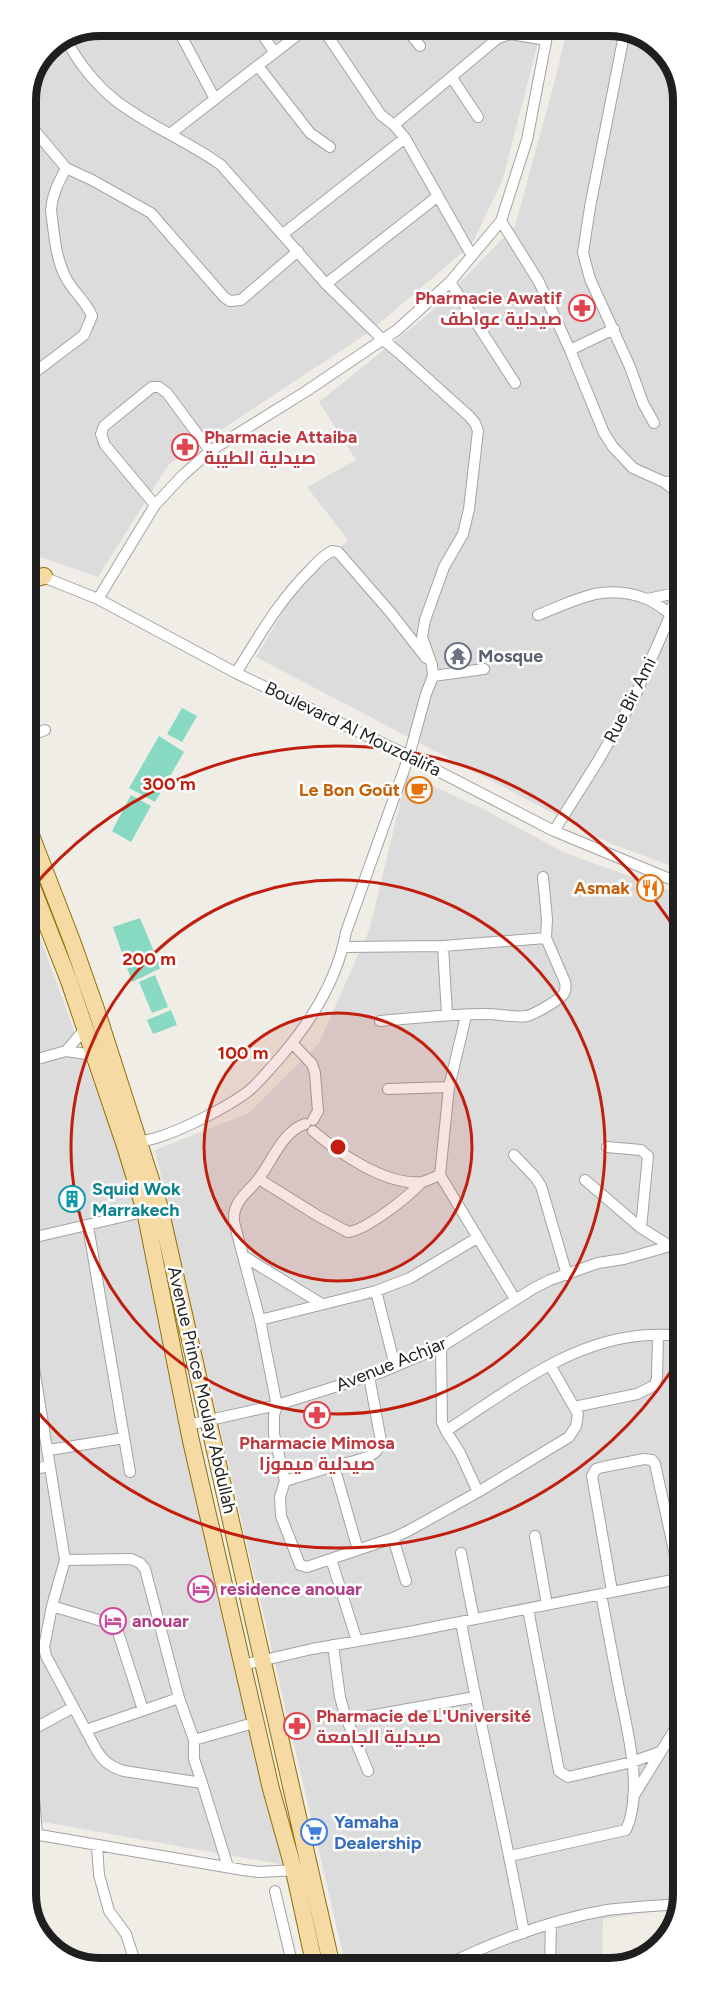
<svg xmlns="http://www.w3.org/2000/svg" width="709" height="1994" font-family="Figtree,Cairo,sans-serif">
<rect width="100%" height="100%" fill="#efede6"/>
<path fill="#dddcdc" d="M100 26H542L503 179 472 244 368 333 169 464 98 577 26 552V95L47 47Z
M568 26H614L658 44 681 80 682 870 610 843 256 657 295 592 348 540 307 487 356 460 319 402 432 311 515 226 555 80Z
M407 774 485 810 565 853 682 895 683 1895 679 1908 603 1919 602 1966 346 1967 155 1150 249 1113 319 1043 370 928Z
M27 902 133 1191 290 1866 32 1820 28 1813Z"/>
<path fill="#a8c6b0" d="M28 1852 43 1934V1936L28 1914Z"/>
<path fill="#88d9c2" d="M182 708 197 716 182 742 167 734Z
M159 736 184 752 155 802 129 788Z
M131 795 151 806 131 842 112 831Z
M140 918 161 968 132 982 113 927Z
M155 975 168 1007 152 1013 139 982Z
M171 1010 177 1025 153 1034 147 1020Z"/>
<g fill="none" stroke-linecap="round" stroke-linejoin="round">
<defs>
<path id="street" d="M176 26 215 99
M257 26 274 52
M321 26 381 115 394 125 405 138 472 256
M404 26 420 46
M625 30 590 207 583 253 590 279 630 367 643 403 654 423
M66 39C77 61 96 85 115 100 148 126 188 141 221 165L326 284 382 339 398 352 469 416 475 423 478 431 469 509 463 534 444 567 425 620 422 637 432 665 433 676 426 694 409 756 346 932C337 984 304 1032 269 1070 262 1078 254 1087 246 1093 224 1109 182 1130 156 1138 149 1140 141 1141 134 1143
M258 66 310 133 330 147
M452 78 478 117
M26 120 66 168 92 180 151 213 224 297 230 301 241 300 298 251
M394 125 498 38 511 34 546 40
M170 134 309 26
M501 221 539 282 570 350 604 433 613 447 633 468 664 482 681 495
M283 234 405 138
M450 282 515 383
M326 284 438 196
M570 350 614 329
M26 379 84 335 92 316C86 301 72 291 65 276 55 256 54 232 51 210 52 194 59 182 66 168
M664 482 681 481
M155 505 105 445 101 434 104 426 152 387H159L167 393 210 451
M26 570 98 599 236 673 409 756 554 831 682 884
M98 599 155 505 182 476 210 451 305 392 397 330 450 282 501 221 527 140 549 26
M648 599 675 593 679 595
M538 615C577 600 604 582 647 599 655 602 663 609 671 614
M236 673C259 636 280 599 311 569 317 562 324 555 332 551L338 552 391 613 426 658
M433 676 484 669
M27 737 45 730
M554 831 598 761 635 696 671 614 682 559
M443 946 447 1015
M343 947 443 946 546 938
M466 1016 449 1087 440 1175 515 1299
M380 1021C415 1018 451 1014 486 1014 500 1014 514 1018 527 1016 535 1014 557 1001 563 995 566 991 566 987 565 982L546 938 547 919 543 877
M292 1043 312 1064 315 1073 318 1111 313 1120
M66 1051 85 1029
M27 1062 66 1051 94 1055
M388 1089 449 1087
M305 1124C282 1132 273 1160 259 1178 253 1187 243 1194 238 1203 234 1210 234 1215 234 1222L260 1320 275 1396 277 1405 274 1415V1434L285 1481 280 1497 281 1516 300 1565 307 1567 393 1538 408 1531 478 1492 569 1437 576 1426 578 1414 550 1365
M313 1131C339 1153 386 1186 422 1182 427 1181 434 1177 440 1175
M607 1147 641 1150 648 1156 641 1228
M514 1155 535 1177 541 1186 567 1275
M259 1179 318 1216 348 1232C367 1230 409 1196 422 1182
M585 1180 641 1228 670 1246
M88 1226 130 1472
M27 1239 151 1210
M245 1257 322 1304
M376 1291 395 1366
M260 1320 376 1291 410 1278 477 1238
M27 1325 65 1560 52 1606 44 1647 46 1656 97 1751C104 1762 111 1767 124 1771L202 1783 228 1867
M441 1347 442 1422 446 1431 460 1453 478 1492
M574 1407 637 1394 655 1385 657 1378 658 1335
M188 1425 277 1405 382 1372 441 1347 534 1288 550 1280 598 1263 624 1259 670 1246 683 1252
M446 1431C505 1393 565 1344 637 1336 652 1334 668 1335 683 1335
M49 1450 124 1438
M28 1470 50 1466
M285 1481 334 1466
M535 1536 547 1605
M393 1538 406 1581
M358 1550 334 1466C350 1461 379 1460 381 1441L369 1376
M461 1553 474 1619
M331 1559 357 1641
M65 1560 131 1559 140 1563 145 1569 179 1698 86 1730
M612 1591 592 1476 596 1469 603 1467 644 1459 652 1460 655 1464 680 1578
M52 1606 105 1622 117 1629 143 1710
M528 1609 559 1771 568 1777 632 1762 660 1752
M461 1622C480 1726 505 1829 524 1933
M333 1645 340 1697 345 1715 368 1771
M242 1665 312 1649 409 1632 683 1578
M179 1698 194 1740V1759L202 1783
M347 1720 475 1697
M28 1732 72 1708
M194 1740 257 1722
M28 1770 34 1797 37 1836
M633 1797 683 1716
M28 1833 243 1870 259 1872 297 1870
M97 1846 99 1875 109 1911 126 1934 137 1968
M510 1856 626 1830C644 1791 627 1729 619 1689 613 1657 607 1625 601 1594
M275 1891 293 1967
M550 1966 551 1924
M442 1967C493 1942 550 1920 607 1910 631 1907 656 1906 680 1904"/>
<path id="primary" d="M26 581 44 576
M27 825 72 941 97 1012 160 1208 332 1967
M27 874 69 981 125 1146 145 1211 191 1441 271 1789 294 1871 315 1967"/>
</defs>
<use href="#street" stroke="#a3a3a3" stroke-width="12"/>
<use href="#primary" stroke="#907009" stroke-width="18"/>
<use href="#street" stroke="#fff" stroke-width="10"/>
<use href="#primary" stroke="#f6daa3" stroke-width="16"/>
</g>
<circle cx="338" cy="1147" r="134" fill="#c11e0d" fill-opacity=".12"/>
<g fill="none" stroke="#c11e0d" stroke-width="3">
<circle cx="338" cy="1147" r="134"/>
<circle cx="338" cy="1147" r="267"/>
<path d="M682 1354A401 401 0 0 1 29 1402M29 892A401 401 0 0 1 682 940"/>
</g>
<defs>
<symbol id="pharmacy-ring" viewBox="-11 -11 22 22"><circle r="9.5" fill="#fff" stroke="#e0444e" stroke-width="1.5"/><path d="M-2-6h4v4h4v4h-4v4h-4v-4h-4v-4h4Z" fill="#e0444e"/></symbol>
<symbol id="temple-ring" viewBox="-11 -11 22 22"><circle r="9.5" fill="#fff" stroke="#6b7280" stroke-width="1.5"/><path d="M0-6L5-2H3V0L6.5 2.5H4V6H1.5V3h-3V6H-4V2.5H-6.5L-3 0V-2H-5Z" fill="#6b7280"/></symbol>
<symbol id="cafe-ring" viewBox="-11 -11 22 22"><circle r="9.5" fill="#fff" stroke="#e8710a" stroke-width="1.5"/><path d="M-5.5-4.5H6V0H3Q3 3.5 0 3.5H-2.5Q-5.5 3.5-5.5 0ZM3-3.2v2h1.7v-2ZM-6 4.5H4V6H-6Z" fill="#e8710a"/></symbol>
<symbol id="restaurant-ring" viewBox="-11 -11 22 22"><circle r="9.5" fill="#fff" stroke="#e8710a" stroke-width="1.5"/><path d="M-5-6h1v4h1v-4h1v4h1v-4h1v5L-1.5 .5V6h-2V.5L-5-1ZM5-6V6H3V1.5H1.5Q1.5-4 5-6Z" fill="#e8710a"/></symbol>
<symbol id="building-ring" viewBox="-11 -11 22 22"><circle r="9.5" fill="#fff" stroke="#0f9aa8" stroke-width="1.5"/><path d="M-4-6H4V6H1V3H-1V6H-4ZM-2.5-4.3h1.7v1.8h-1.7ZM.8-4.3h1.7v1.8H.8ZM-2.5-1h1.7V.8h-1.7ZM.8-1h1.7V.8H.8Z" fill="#0f9aa8"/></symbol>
<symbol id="hotel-ring" viewBox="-11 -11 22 22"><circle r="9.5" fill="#fff" stroke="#d1479c" stroke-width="1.5"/><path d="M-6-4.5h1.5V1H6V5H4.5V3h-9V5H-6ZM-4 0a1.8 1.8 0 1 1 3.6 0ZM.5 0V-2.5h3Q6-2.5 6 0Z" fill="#d1479c"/></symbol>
<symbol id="supermarket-ring" viewBox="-11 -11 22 22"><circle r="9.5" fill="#fff" stroke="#3f7fe0" stroke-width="1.5"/><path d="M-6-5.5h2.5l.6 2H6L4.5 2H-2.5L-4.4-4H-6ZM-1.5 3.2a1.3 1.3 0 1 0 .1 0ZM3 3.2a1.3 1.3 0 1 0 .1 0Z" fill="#3f7fe0"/></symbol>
</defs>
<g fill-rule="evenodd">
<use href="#pharmacy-ring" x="567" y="293" width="30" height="30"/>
<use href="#pharmacy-ring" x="170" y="432" width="30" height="30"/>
<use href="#temple-ring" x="443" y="641" width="30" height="30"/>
<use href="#cafe-ring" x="404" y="775" width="30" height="30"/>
<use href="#restaurant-ring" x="635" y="873" width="30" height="30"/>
<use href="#building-ring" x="57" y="1184" width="30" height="30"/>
<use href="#pharmacy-ring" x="302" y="1400" width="30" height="30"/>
<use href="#hotel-ring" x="186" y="1574" width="30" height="30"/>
<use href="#hotel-ring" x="98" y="1606" width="30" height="30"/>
<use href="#pharmacy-ring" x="282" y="1711" width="30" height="30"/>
<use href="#supermarket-ring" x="299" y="1817" width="30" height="30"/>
</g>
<g text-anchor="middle" stroke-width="5" stroke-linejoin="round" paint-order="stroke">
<g font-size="18" font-weight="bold" fill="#be3a42" stroke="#fff" text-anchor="start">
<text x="562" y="304" text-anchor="end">Pharmacie Awatif<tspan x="562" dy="21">صيدلية عواطف</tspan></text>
<text x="204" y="443">Pharmacie Attaiba<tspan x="204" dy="21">صيدلية الطيبة</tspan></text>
<text x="317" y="1449" text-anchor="middle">Pharmacie Mimosa<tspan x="317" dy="21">صيدلية ميموزا</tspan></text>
<text x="316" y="1722">Pharmacie de L'Université<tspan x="316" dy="21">صيدلية الجامعة</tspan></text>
</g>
<g font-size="18" font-weight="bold" fill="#5b616d" stroke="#fff" text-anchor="start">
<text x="478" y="662">Mosque</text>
</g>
<g font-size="18" fill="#1f1f1f" stroke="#fff">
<text transform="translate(630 700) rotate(-63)" y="6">Rue Bir Ami</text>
<text transform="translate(353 729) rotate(26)" y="6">Boulevard Al Mouzdalifa</text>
<text transform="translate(391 1364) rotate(-22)" y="6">Avenue Achjar</text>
<text transform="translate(202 1390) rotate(77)" y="6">Avenue Prince Moulay Abdullah</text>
</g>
<g font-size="18" font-weight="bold" fill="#c56008" stroke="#fff" text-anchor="end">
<text x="400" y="796">Le Bon Goût</text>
<text x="630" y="894">Asmak</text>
</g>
<g font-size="18" font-weight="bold" fill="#0d838f" stroke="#fff" text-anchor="start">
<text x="92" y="1195">Squid Wok<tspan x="92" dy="21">Marrakech</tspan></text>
</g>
<g font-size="18" font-weight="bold" fill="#b23c85" stroke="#fff" text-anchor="start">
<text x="220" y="1595">residence anouar</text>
<text x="132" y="1627">anouar</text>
</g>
<g font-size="18" font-weight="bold" fill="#366cbe" stroke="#fff" text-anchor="start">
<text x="334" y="1828">Yamaha<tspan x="334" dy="21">Dealership</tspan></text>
</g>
</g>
<path d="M0 0H709V1994H0ZM100 36H609A64 64 0 0 1 673 100V1894A64 64 0 0 1 609 1958H100A64 64 0 0 1 36 1894V100A64 64 0 0 1 100 36Z" fill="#fff" fill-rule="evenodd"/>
<path fill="none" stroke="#1f1f1f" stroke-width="8" d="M100 36H609A64 64 0 0 1 673 100V1894A64 64 0 0 1 609 1958H100A64 64 0 0 1 36 1894V100A64 64 0 0 1 100 36Z"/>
<circle cx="338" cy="1147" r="9" fill="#c11e0d" stroke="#fff" stroke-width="3"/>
<g font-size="18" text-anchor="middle" font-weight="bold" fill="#c11e0d" stroke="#fff" stroke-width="5" stroke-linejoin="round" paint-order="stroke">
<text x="169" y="790">300 m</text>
<text x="149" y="965">200 m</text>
<text x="243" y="1059">100 m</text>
</g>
</svg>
